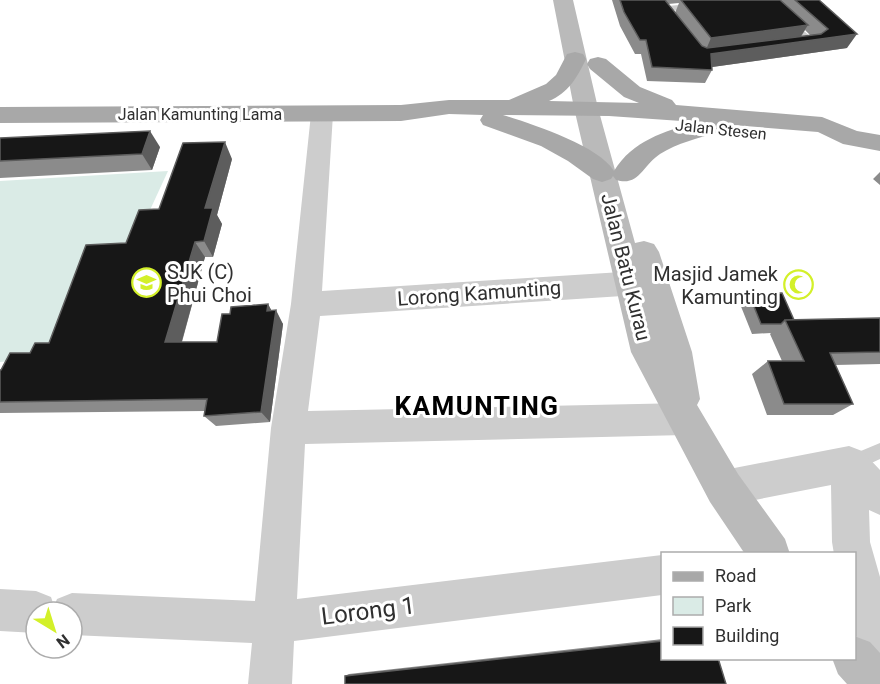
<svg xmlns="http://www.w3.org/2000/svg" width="880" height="684" font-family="Roboto,sans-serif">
<rect width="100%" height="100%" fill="#fff"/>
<path fill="#daebe6" d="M168 171 132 249 43 358 0 362V181Z"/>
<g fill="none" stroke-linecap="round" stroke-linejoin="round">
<path fill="#cdcdcd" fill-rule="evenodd" d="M632 0 668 6 731 0C713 12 649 16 632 0Z
M761 0H770L815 41V45L798 46V42L804 41Z
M880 443V459L850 473 844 470 841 464 844 458Z"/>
<path fill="#cdcdcd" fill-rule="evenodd" d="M322 107 330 109 333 114 322 291 653 270 663 274 668 282 663 290 653 294 320 316 308 411 685 403 697 408 702 419 697 430 685 435 305 444 297 599 662 555V595L294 641 292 684H248L252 643 72 635V612H36V633L0 631V589L36 591 51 597 54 606 57 599 72 593 255 601 271 428 291 304 311 114 314 109Z
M849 446 862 451 880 470V515L869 510 870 542 880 577V662L865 656 854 631V554H834L832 542 831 485 724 506 711 501 706 488 711 475 724 470Z"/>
<path fill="#bababa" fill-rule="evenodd" d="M553 0H573L598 108 635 243 644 241 654 244 659 252 692 352 700 399 697 405 738 474 785 539 790 554H745L710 502 631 352 574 108Z
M854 636 870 642 880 653V684H847L838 674 832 658H854Z"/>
<path fill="#a8a8a8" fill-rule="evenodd" d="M575 52 583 54 586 59C577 78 568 93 549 101L639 103 624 97 590 69 587 64 590 59 598 57 606 59 640 87 672 100 676 105 822 117 857 131 880 135V151L843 144 818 132 720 124 721 126 718 132C699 138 677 143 660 154 643 165 639 187 616 180L613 176 611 179 602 182 593 179 568 161 541 146 483 125 480 120 483 115 449 114 401 121 0 123V107L401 105 449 100H509L546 84 556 75 567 54ZM503 115 609 116 696 122C664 132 633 140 614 171 598 145 531 124 503 115Z"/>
</g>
<path fill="#8b8b8b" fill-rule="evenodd" d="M612 0H819L847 48 712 67V70L705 83 647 81 641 54H635L620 26ZM679 3 675 13 668 4ZM805 30 811 36 801 37Z
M0 138 160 147 152 170 0 178Z
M232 159 217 215 222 224 213 257H205L182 342H217L230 314 268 304 271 310 283 324 270 422 216 426 204 416 205 411 0 413V370L49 343 126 243 159 209Z
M880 172V185L873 179Z
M749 294 794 320 880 318V364L835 365 853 404 833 415H767L752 374 768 361H782L770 334 771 333 752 334 740 304Z
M663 639V658L345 676 349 674Z"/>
<path fill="#5d5d5d" d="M808 25 799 39 705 52 711 38Z
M857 34 847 48 705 68 711 54Z
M150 131 160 147 152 170 142 154Z
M225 142 232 159 217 215 222 224 213 257 204 241 205 208Z
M195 242 205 257 178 355 165 342Z
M268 304 275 317 276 310 283 324 270 422 261 412Z"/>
<path fill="#171717" stroke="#5d5d5d" stroke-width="1.5" d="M620 0H665L702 46 707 48 821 34 828 29 795 0H819L857 34 711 54 712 70 652 67 646 40H640L624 12Z
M681 0H780L808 25 711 38Z
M150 131 142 154 0 161V138Z
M225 142 205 208H213L204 241 195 242 165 342H217L222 314H230L231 307 268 304 267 311 276 310 261 412 204 416 207 399 0 402V370H1L10 353H30L35 343H49L86 245 126 243 139 210 159 209 183 143Z
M782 293 794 320H785L781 324H761L749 294Z
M880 318V352L830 353 853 404H784L768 361H804L785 320Z
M663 641V658H718L726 684H345V676Z"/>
<defs>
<symbol id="school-ring" viewBox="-11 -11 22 22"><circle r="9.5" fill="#fff" stroke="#d3f029" stroke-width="1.5"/><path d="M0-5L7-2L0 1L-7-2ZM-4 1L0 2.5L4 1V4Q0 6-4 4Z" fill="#d3f029"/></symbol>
<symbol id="mosque-ring" viewBox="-11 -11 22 22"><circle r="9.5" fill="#fff" stroke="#d3f029" stroke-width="1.5"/><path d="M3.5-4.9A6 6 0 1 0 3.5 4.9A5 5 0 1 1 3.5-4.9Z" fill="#d3f029"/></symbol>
</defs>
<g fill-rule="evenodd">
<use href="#school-ring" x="130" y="266" width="33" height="33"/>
<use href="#mosque-ring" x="782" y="268" width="33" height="33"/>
</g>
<g text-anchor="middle" stroke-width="6" stroke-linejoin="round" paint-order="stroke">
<g font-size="16" fill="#303030" stroke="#fff">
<text x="200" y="120">Jalan Kamunting Lama</text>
<text transform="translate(721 129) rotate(6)" y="6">Jalan Stesen</text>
</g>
<g font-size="20" fill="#303030" stroke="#fff">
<text transform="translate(626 267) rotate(76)" y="7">Jalan Batu Kurau</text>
<text transform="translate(479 293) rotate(-4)" y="7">Lorong Kamunting</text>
</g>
<g font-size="20" fill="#303030" stroke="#fff" text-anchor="start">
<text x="167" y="279">SJK (C)<tspan x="167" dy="23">Phui Choi</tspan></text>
<text x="778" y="281" text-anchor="end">Masjid Jamek<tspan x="778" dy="23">Kamunting</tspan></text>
</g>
<g font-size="24" fill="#303030" stroke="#fff">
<text transform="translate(368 611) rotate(-7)" y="8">Lorong 1</text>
</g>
<g font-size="26" font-weight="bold" letter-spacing="1.5" fill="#000" stroke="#fff">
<text x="477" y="415">KAMUNTING</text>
</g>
</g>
<rect x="661" y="552" width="195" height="108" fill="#ffffff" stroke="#acacac" stroke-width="1.5"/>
<rect x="673" y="572" width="30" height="9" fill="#a8a8a8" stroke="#acacac" stroke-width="1.5"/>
<text x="715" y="582" font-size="18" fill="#303030">Road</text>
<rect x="673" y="597" width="30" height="18" fill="#daebe6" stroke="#acacac" stroke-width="1.5"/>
<text x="715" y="612" font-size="18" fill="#303030">Park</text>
<rect x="673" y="627" width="30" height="18" fill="#171717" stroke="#acacac" stroke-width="1.5"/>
<text x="715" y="642" font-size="18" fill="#303030">Building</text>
<g transform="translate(54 630) rotate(142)"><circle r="28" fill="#ffffff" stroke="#acacac" stroke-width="1.5"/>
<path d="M0-4.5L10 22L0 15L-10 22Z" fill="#d3f029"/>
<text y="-9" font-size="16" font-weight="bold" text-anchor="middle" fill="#303030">N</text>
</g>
</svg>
